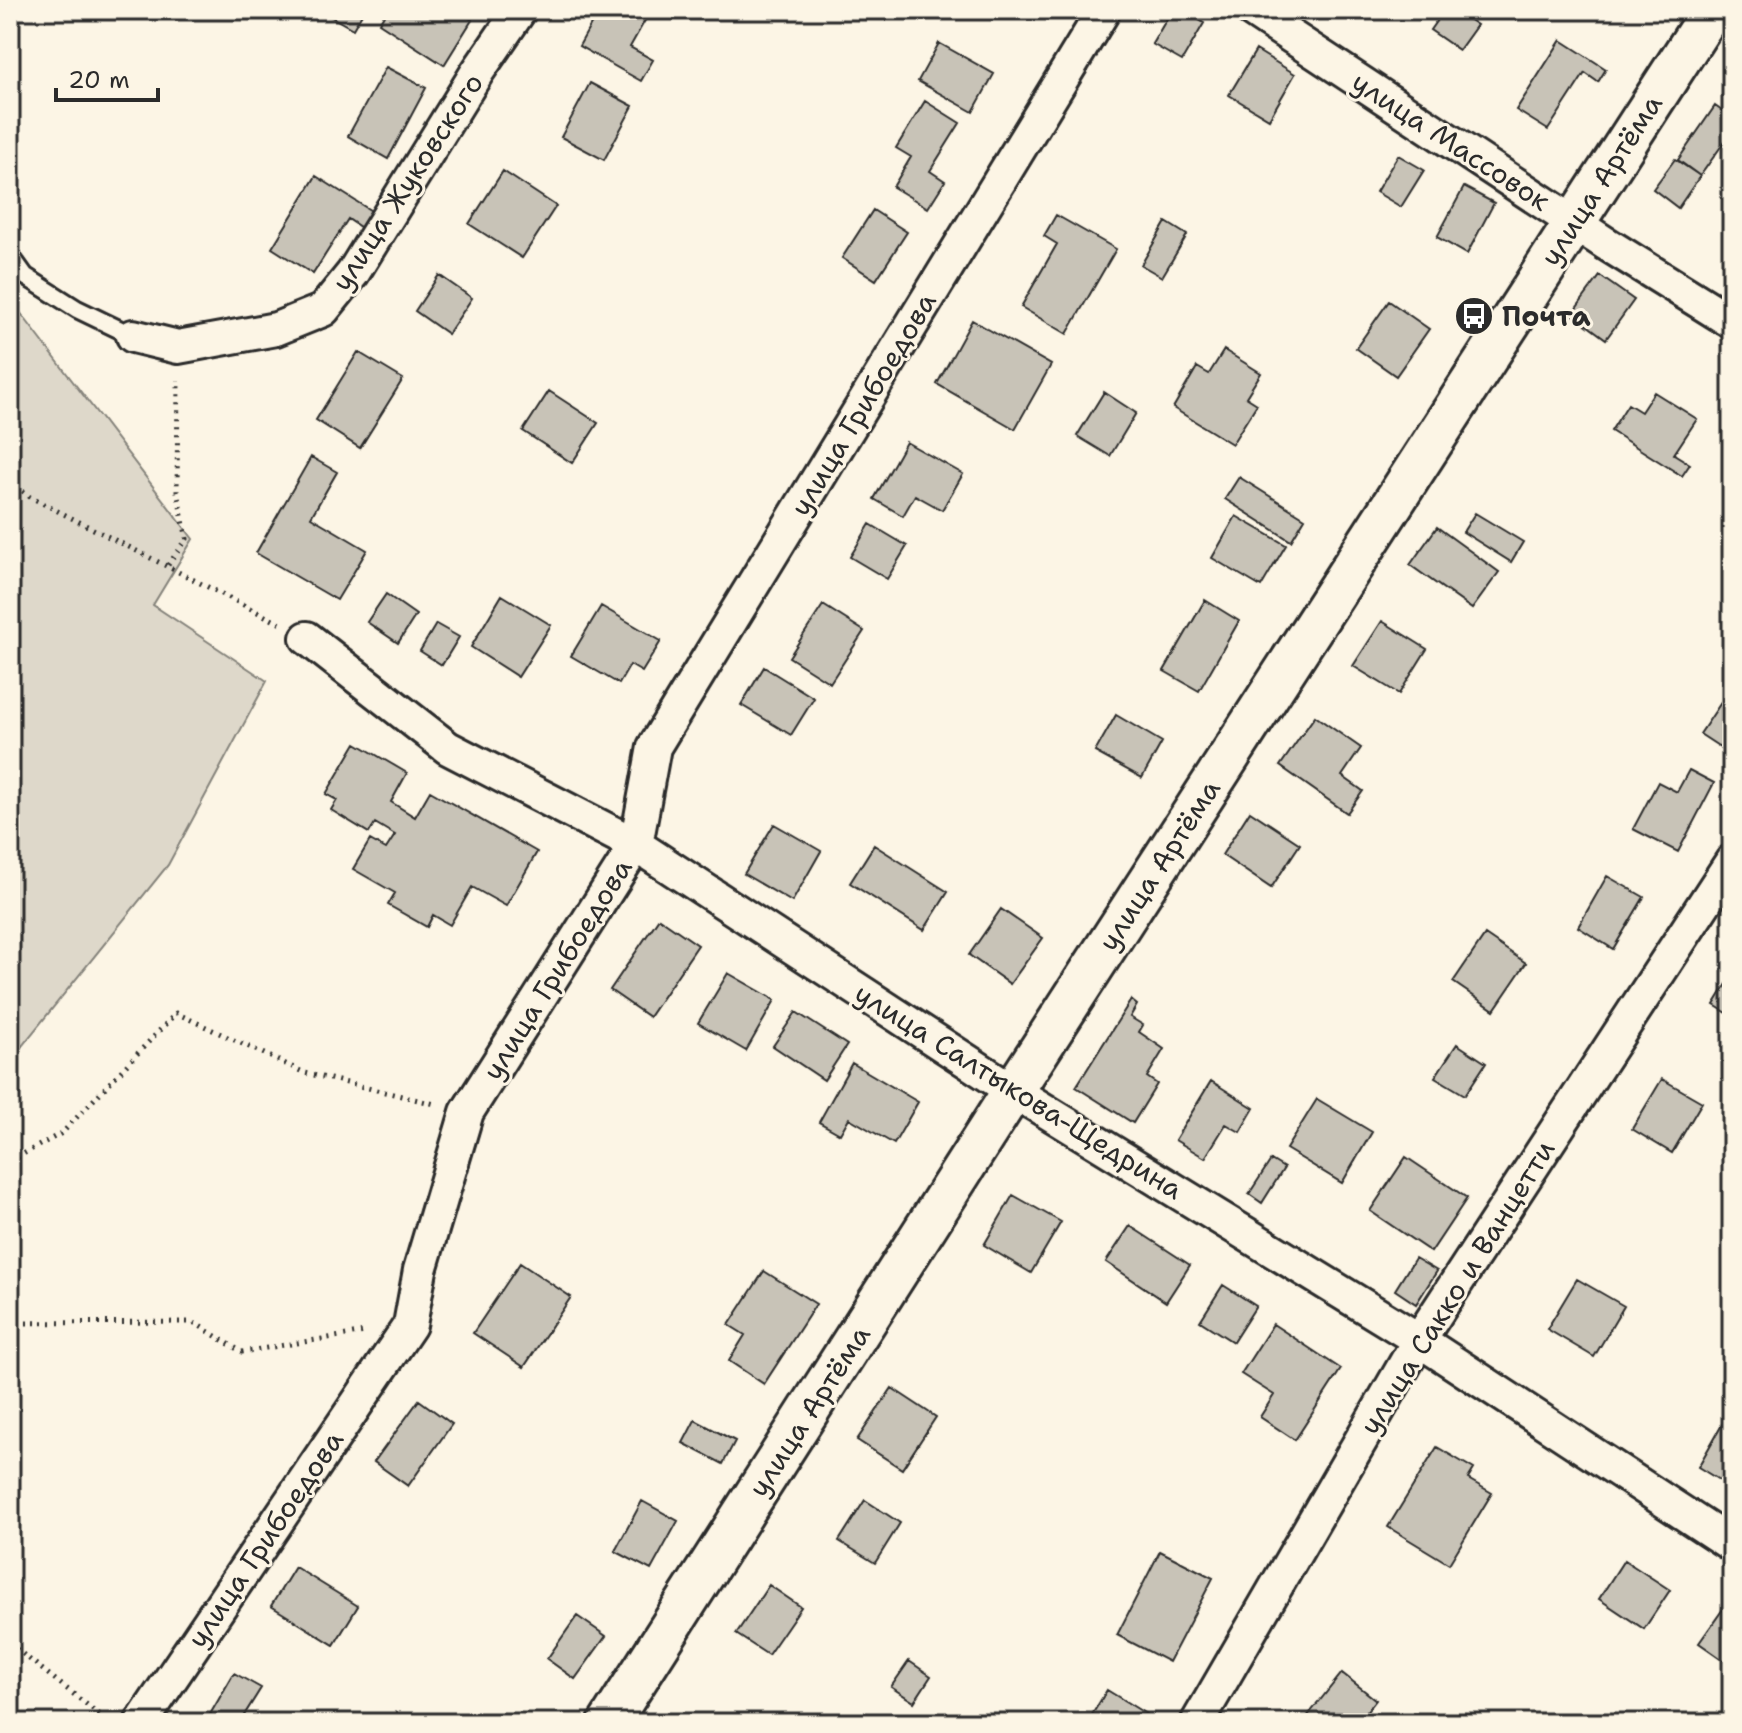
<svg xmlns="http://www.w3.org/2000/svg" width="1742" height="1733" font-family="'Shantell Sans',sans-serif">
<rect width="100%" height="100%" fill="#fcf5e5"/>
<filter id="ink" filterUnits="userSpaceOnUse"><feTurbulence type="fractalNoise" baseFrequency=".0125" numOctaves="2"/><feDisplacementMap in="SourceGraphic" scale="16" xChannelSelector="R" yChannelSelector="G"/><feConvolveMatrix kernelMatrix="1 2 1 2 8 2 1 2 1" color-interpolation-filters="sRGB"/></filter>
<g filter="url(#ink)">
<path fill="#ded8ca" stroke="#84827a" stroke-width="2" d="M10 299 193 539 153 605 267 681 168 865 10 1061Z"/>
<path fill="#c8c3b7" stroke="#2b2b2b" stroke-width="2" d="M319 10H364L353 29Z
M387 10H456L472 20 444 65 379 23Z
M599 10H640L648 15 630 47 653 60 641 81 579 46Z
M1172 10H1182L1204 23 1182 61 1152 44Z
M1444 10H1455L1477 25 1459 50 1430 30Z
M1561 40 1606 69 1598 82 1585 73 1548 130 1516 110Z
M939 43 994 74 973 112 918 81Z
M1256 50 1295 74 1269 119 1229 95Z
M386 67 426 88 388 159 348 136Z
M590 83 633 106 604 160 561 137Z
M925 101 960 123 930 171 945 181 928 208 893 187 911 157 896 148Z
M1715 106 1732 118V131L1700 176 1678 160Z
M1398 155 1424 170 1401 207 1376 192Z
M1675 159 1700 176 1678 208 1653 189Z
M503 171 556 206 522 258 469 224Z
M316 176 373 212 363 229 348 219 313 274 272 248Z
M1464 187 1494 203 1467 254 1437 237Z
M873 210 907 232 876 280 842 258Z
M1056 215 1116 249 1067 334 1021 307 1057 244 1044 236Z
M1166 222 1187 235 1162 277 1141 265Z
M439 275 472 298 448 334 415 311Z
M1600 276 1634 300 1606 339 1572 314Z
M1389 301 1429 329 1396 376 1356 348Z
M972 320 1051 365 1015 429 937 384Z
M1224 350 1261 373 1246 397 1257 404 1232 444 1173 408 1197 367 1209 374Z
M358 352 403 379 360 448 316 420Z
M549 391 598 423 572 463 523 431Z
M1104 392 1136 413 1110 456 1077 436Z
M1654 392 1697 419 1674 454 1690 464 1682 476 1611 431 1628 404 1641 412Z
M906 442 963 474 942 510 915 495 903 516 874 499Z
M311 457 337 472 311 517 367 550 337 600 256 553Z
M1239 477 1305 518 1291 541 1225 499Z
M1475 513 1523 542 1511 562 1463 532Z
M1236 516 1286 545 1261 587 1212 558Z
M870 524 907 546 887 579 850 557Z
M1437 527 1499 572 1472 609 1410 565Z
M386 594 416 615 398 643 367 622Z
M502 595 551 625 518 677 471 647Z
M1205 600 1239 621 1199 691 1164 671Z
M823 605 864 631 830 683 789 657Z
M601 606 661 641 642 672 630 665 619 684 571 656Z
M1382 621 1427 649 1399 694 1353 666Z
M436 624 459 637 442 665 420 651Z
M764 667 814 698 791 735 741 705Z
M1732 686V755L1700 734Z
M1116 715 1162 742 1142 778 1095 752Z
M1315 716 1361 748 1342 776 1363 791 1347 813 1280 766Z
M356 743 407 773 391 802 415 817 430 791 537 852 506 906 472 887 450 925 433 915 427 927 388 905 395 893 353 869 370 840 386 849 395 835 375 823 369 833 331 810 337 800 326 794Z
M1689 770 1714 783 1678 852 1633 829 1658 782 1677 792Z
M1250 811 1300 844 1271 888 1222 855Z
M774 824 821 851 792 902 744 874Z
M874 845 948 892 924 930 850 883Z
M1607 876 1644 897 1613 949 1578 927Z
M1001 909 1043 938 1010 984 969 955Z
M659 918 698 945 649 1017 610 990Z
M1485 935 1526 963 1494 1010 1453 982Z
M728 973 775 1000 746 1051 698 1023Z
M1732 976V1016L1714 1005Z
M1131 1000 1137 1005 1130 1017 1143 1025 1139 1032 1164 1049 1147 1077 1157 1084 1133 1123 1076 1087Z
M796 1012 847 1045 824 1080 773 1046Z
M1457 1044 1486 1063 1465 1095 1435 1077Z
M852 1063 918 1102 894 1144 849 1118 840 1134 819 1122Z
M1662 1079 1702 1102 1672 1153 1632 1129Z
M1211 1081 1254 1108 1240 1132 1226 1124 1205 1158 1175 1140Z
M1317 1099 1372 1132 1342 1183 1286 1149Z
M1406 1157 1467 1198 1431 1252 1370 1211Z
M1271 1160 1284 1168 1262 1203 1249 1194Z
M1013 1195 1061 1222 1031 1273 984 1245Z
M1130 1226 1190 1265 1166 1302 1106 1262Z
M1415 1258 1437 1271 1416 1304 1395 1290Z
M520 1263 571 1297 524 1367 473 1333Z
M764 1271 816 1304 764 1384 729 1361 745 1335 729 1325Z
M1577 1279 1624 1306 1594 1357 1547 1329Z
M1223 1285 1256 1306 1233 1342 1200 1321Z
M1273 1324 1341 1369 1295 1440 1260 1417 1274 1395 1241 1374Z
M892 1388 936 1417 902 1469 857 1440Z
M419 1400 452 1424 408 1486 374 1462Z
M1727 1416 1732 1419V1488L1698 1467Z
M695 1420 735 1441 723 1464 683 1443Z
M1437 1447 1474 1469 1468 1479 1492 1493 1449 1564 1388 1527Z
M865 1500 900 1523 875 1563 839 1541Z
M642 1501 678 1521 651 1570 615 1551Z
M1160 1551 1213 1578 1169 1662 1117 1635Z
M1624 1560 1670 1590 1644 1629 1599 1599Z
M295 1567 358 1606 334 1645 271 1606Z
M769 1585 801 1607 768 1655 736 1634Z
M1728 1602 1732 1605V1666L1699 1643Z
M577 1616 606 1636 575 1679 547 1659Z
M909 1661 931 1676 914 1702 891 1687Z
M234 1673 261 1688 243 1717 253 1723H205Z
M1342 1673 1376 1700 1358 1723H1312L1306 1718Z
M1107 1690 1146 1714 1141 1723H1087Z"/>
<g fill="none" stroke-linecap="round" stroke-linejoin="round">
<defs>
<path id="service" d="M10 255 25 276 77 309 133 336"/>
<path id="minor" d="M1251 10 1605 243 1732 322
M133 336 178 347 276 329 323 310 353 273 478 71 520 10
M307 638 448 748 636 845 1013 1091 1419 1340 1732 1545
M141 1723 410 1325 420 1270 467 1112 636 845 654 747 1104 10
M1197 1723 1419 1340 1732 861"/>
<path id="tertiary" d="M609 1723 1013 1091 1712 10"/>
</defs>
<use href="#service" stroke="#2b2b2b" stroke-width="22"/>
<use href="#minor" stroke="#2b2b2b" stroke-width="38"/>
<use href="#tertiary" stroke="#2b2b2b" stroke-width="46"/>
<path stroke="#2b2b2b" stroke-width="5" stroke-dasharray="2 6" stroke-linecap="butt" d="M10 481 30 497 281 624
M168 565 187 539 177 492 178 380
M10 1161 62 1133 176 1013 305 1073 435 1104
M10 1323 193 1322 242 1352 365 1332
M10 1644 109 1722"/>
<use href="#service" stroke="#fcf5e5" stroke-width="16"/>
<use href="#minor" stroke="#fcf5e5" stroke-width="32"/>
<use href="#tertiary" stroke="#fcf5e5" stroke-width="40"/>
</g>
</g>
<defs>
<symbol id="bus-disc" viewBox="-11 -11 22 22"><circle r="9.5" fill="#2b2b2b" stroke="#fcf5e5"/><path d="M-5-6H5V4H4V6H2V4H-2V6H-4V4H-5ZM-3.5-4V0h7V-4ZM-3.5 1.2v1.5H-2V1.2ZM2 1.2v1.5H3.5V1.2Z" fill="#fff"/></symbol>
</defs>
<g fill-rule="evenodd">
<use href="#bus-disc" x="1452" y="294" width="44" height="44"/>
</g>
<g text-anchor="middle" stroke-width="6" stroke-linejoin="round" paint-order="stroke">
<g font-size="28" fill="#2b2b2b" stroke="#fcf5e5">
<text transform="translate(1451 141) rotate(33)" y="10">улица Массовок</text>
<text transform="translate(1601 180) rotate(-57)" y="10">улица Артёма</text>
<text transform="translate(407 182) rotate(-57)" y="10">улица Жуковского</text>
<text transform="translate(863 404) rotate(-59)" y="10">улица Грибоедова</text>
<text transform="translate(1159 865) rotate(-57)" y="10">улица Артёма</text>
<text transform="translate(557 969) rotate(-58)" y="10">улица Грибоедова</text>
<text transform="translate(1019 1091) rotate(32)" y="10">улица Салтыкова-Щедрина</text>
<text transform="translate(1457 1287) rotate(-58)" y="10">улица Сакко и Ванцетти</text>
<text transform="translate(809 1411) rotate(-57)" y="10">улица Артёма</text>
<text transform="translate(265 1539) rotate(-56)" y="10">улица Грибоедова</text>
</g>
<g font-size="28" font-weight="bold" fill="#2b2b2b" stroke="#fcf5e5" text-anchor="start">
<text x="1502" y="326">Почта</text>
</g>
</g>
<rect width="1742" height="1733" fill="none" stroke="#fcf5e5" stroke-width="40"/>
<rect x="20" y="20" width="1702" height="1693" fill="none" stroke="#2b2b2b" stroke-width="3" filter="url(#ink)"/>
<path d="M56 88v12h102v-12" fill="none" stroke="#2b2b2b" stroke-width="4"/>
<text x="68" y="88" font-size="24" fill="#2b2b2b" stroke="#fcf5e5" stroke-width="6" paint-order="stroke">20 m</text>
</svg>
